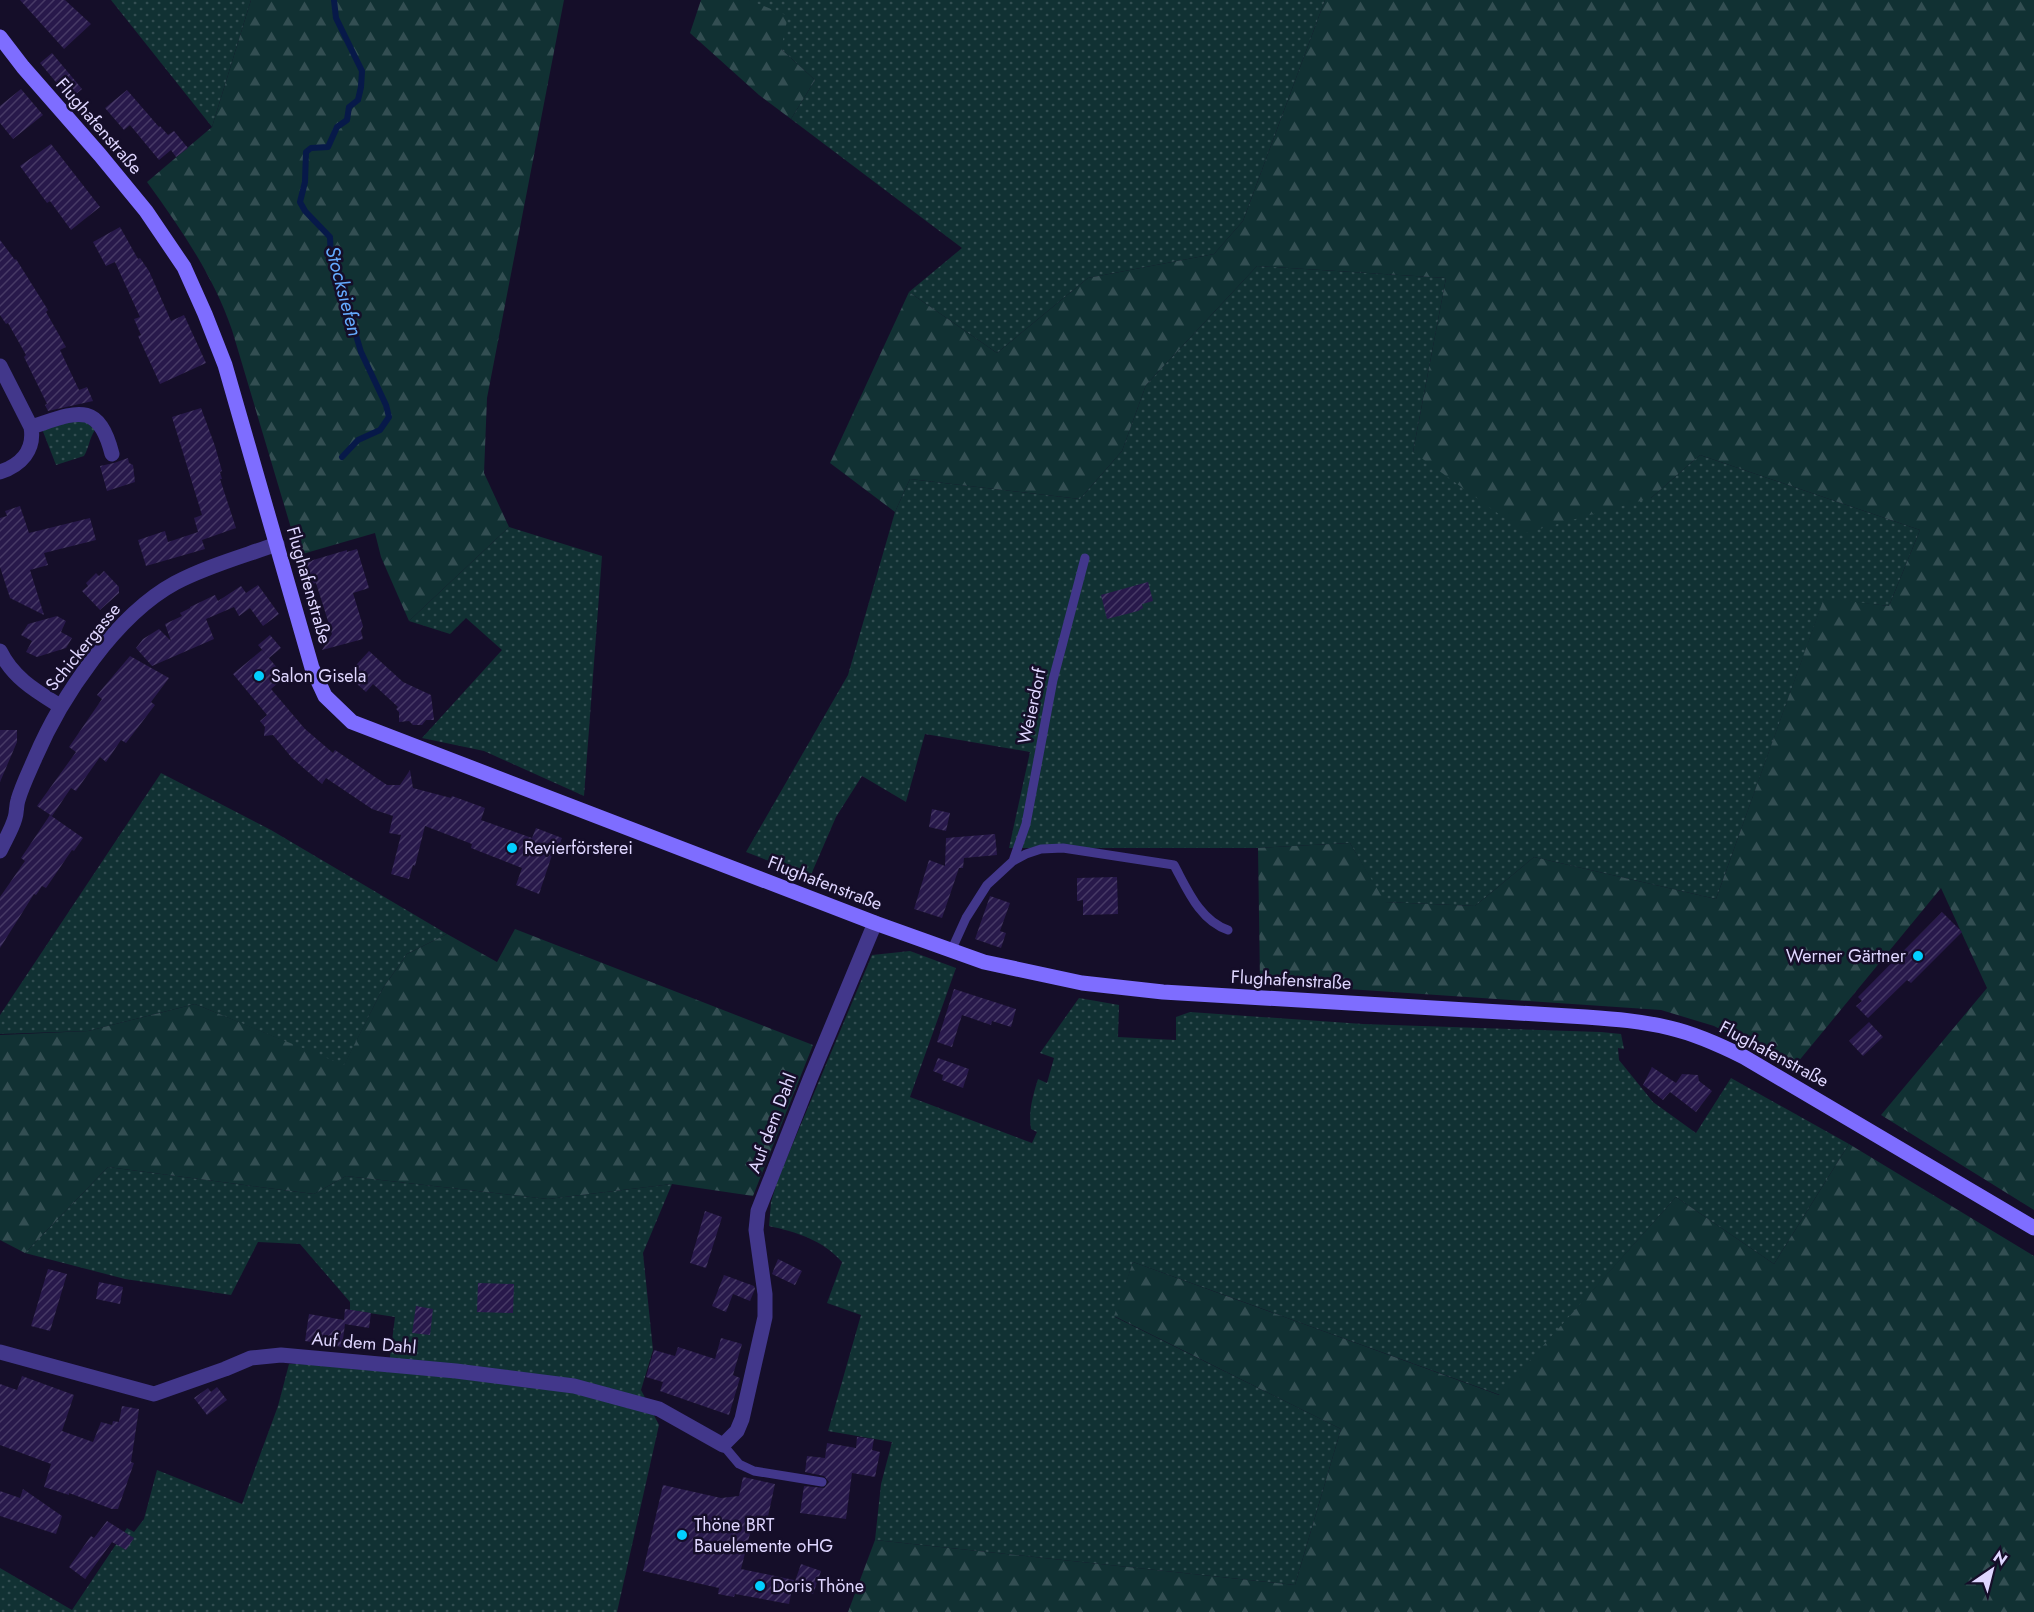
<svg xmlns="http://www.w3.org/2000/svg" width="2034" height="1612" font-family="Jost,sans-serif">
<defs>
<pattern id="grass-dots" width="8" height="8" patternUnits="userSpaceOnUse" patternTransform="scale(1.5)"><rect width="8" height="8" fill="#113133"/><path d="M2 2h.1M6 6h.1" fill="none" stroke="#334e52" stroke-width="1.8" stroke-linecap="round"/></pattern>
<pattern id="forest-firs" width="22" height="20" patternUnits="userSpaceOnUse" patternTransform="scale(1.5)"><rect width="22" height="20" fill="#113133"/><path d="M5 1l3.5 6h-7zM16 11l3.5 6h-7z" fill="#334e52"/></pattern>
<pattern id="building-hatch" width="6" height="6" patternUnits="userSpaceOnUse" patternTransform="scale(1.5)"><rect width="6" height="6" fill="#28194b"/><path d="M-1 1l2-2M0 6l6-6M5 7l2-2" fill="none" stroke="#473a66"/></pattern>
</defs>
<rect width="100%" height="100%" fill="#150e29"/>
<path fill="url(#grass-dots)" d="M111 0H251L212 127Z
M749 0H1325L1243 221 1214 254 1088 278 997 353 909 292 962 248 791 119 815 80 781 49Z
M1257 266 1446 278 1413 452 1651 498 1700 455 1920 530 1889 606 1824 599 1716 899 1534 857 1475 906 1384 902 1350 843 1258 848H1009L1030 752 925 734 906 802 862 776 836 817 810 877 746 852 848 675 895 512 910 479 1080 499 1122 451 1146 385Z
M82 418 95 430C89 439 89 448 84 456L56 465 42 429Z
M509 527 602 556 584 796 484 751 422 738 502 650 466 618 450 634 409 621Z
M161 773 271 830 447 934 407 954 383 988 344 1066 195 1004 88 1031 0 1034V1015Z
M910 951 956 968 910 1097 1032 1143 1037 1132 1031 1129C1028 1112 1033 1095 1038 1079L1047 1083 1054 1058 1040 1053 1079 998 1119 1005 1118 1037 1176 1040V1017L1190 1012 1363 1024 1601 1032 1621 1034 1624 1049 1618 1048 1619 1060 1653 1102 1696 1133 1731 1078 1849 1144 1774 1264 1676 1197 1500 1395 1133 1262 1115 1317 1341 1429 1295 1585 875 1540 881 1484 892 1442 828 1431 861 1315 827 1303 842 1262C823 1240 796 1232 769 1226L771 1202 778 1179 872 955Z
M108 1167 314 1194 346 1176 548 1199 672 1184 643 1253 653 1350 641 1390 659 1425 617 1612H0V1568L72 1610 127 1528 134 1532 144 1519 157 1470 242 1504 278 1406 289 1364 389 1365 395 1317 350 1310V1302L300 1244 258 1242 231 1295 125 1279 25 1253Z"/>
<path fill="url(#forest-firs)" d="M251 0H564L487 398 484 473 509 527 409 621 381 557 375 533 299 555 232 330C213 275 181 229 147 182L212 127Z
M701 0H749L788 16 781 49 815 80 791 119 759 95 690 33Z
M1325 0H2034V1210L1881 1115 1987 988 1941 888 1793 1068 1714 1026 1661 1010 1260 983 1258 848 1350 843 1385 902 1475 906 1534 857 1716 899 1824 598 1889 606 1920 530 1700 455 1651 498 1525 533 1413 452 1446 278 1257 266 1146 385 1122 451 1080 499 910 479 895 512 830 463 909 292 997 353 1088 278 1214 254 1243 221Z
M515 929 813 1045 753 1196 672 1184 548 1199 346 1176 314 1194 108 1167 25 1253 0 1240V1035L88 1031 195 1004 344 1065 383 988 407 954 447 934 497 962Z
M1849 1144 2034 1256V1612H848L875 1540 1295 1585 1341 1429 1114 1316 1133 1262 1499 1395 1676 1197 1774 1264Z"/>
<g fill="none" stroke-linecap="round" stroke-linejoin="round">
<path stroke="#071949" stroke-width="6" d="M334 0 336 18 362 71 361 87 358 100 349 107 347 120 337 127 328 147 311 148 306 152 305 182 300 202 305 211 330 237 331 259 336 277 343 292 361 352 386 405 389 417 380 430 358 440 342 457"/>
</g>
<path fill="url(#building-hatch)" d="M20 0H65L91 24 64 49Z
M52 53 82 89 70 99 40 63Z
M21 89 43 115 13 139 0 123V106Z
M127 90 159 127 160 126 168 135 174 131 188 148 176 157 171 150 159 160 130 125 124 130 105 108Z
M51 144 100 207 71 230 50 201 47 203 20 166Z
M120 227 138 259 140 258 149 271 171 321 184 315 206 363 160 384 138 336 141 335 134 319 140 317 115 262 106 266 93 242Z
M0 240 15 260 16 259 48 310 46 312 66 347 60 350 79 390 87 387 93 401 48 411 45 405 47 404 24 357 26 355 8 323 6 324 0 315Z
M201 408 215 446 222 471 220 472 222 479H220L236 528 202 540 205 549 146 566 138 540 165 531 168 542 198 532 194 518 202 515 172 417Z
M128 458 129 463 133 465 135 482 107 491 100 466 114 463Z
M20 506 29 533 90 518 96 540 44 553 48 565 30 570 44 615 10 598 0 567V518L7 516 5 511Z
M357 549 369 588 353 593 363 626 361 631 363 639 322 650 332 634 316 583 309 585 303 563 347 550V552Z
M104 571 119 587V593L100 610 82 591 88 586 86 583 96 573 99 576Z
M1148 582 1153 601 1142 604 1143 608 1138 611 1107 619 1101 595Z
M258 585 279 614 263 626 250 608 239 616 234 607 206 619 214 639 152 666 136 648 143 639 159 629 171 641 165 624 182 616 180 613 190 608V607L215 595 218 601 241 586 246 593Z
M57 616 66 621 61 632 72 638 66 648 37 657 26 652 32 641 21 635 28 624Z
M270 635 281 648 269 658 258 645Z
M262 650 285 677 271 689 305 729 333 753 335 750 387 785H400L410 770 413 788 451 798 452 796 485 808 481 820 532 838 536 828 562 838 555 856 552 855 539 894 516 885 522 868 471 848 472 844 425 826 415 866 413 865 409 879 391 874 401 835 389 833 393 816 372 809 326 778 322 784 292 758 273 735 264 736 265 727 260 721 267 715 233 674Z
M369 651 403 682 431 695 434 720H426L422 725H413L409 721 399 722V712L396 709 398 707 373 684 366 692 347 675Z
M130 656 169 678 151 702 155 705 126 743 121 740 106 762 100 757 76 791 71 788 52 816 37 806 76 752 69 747 102 699 97 695Z
M0 730H17V742L0 782Z
M932 809 950 813 946 831 929 827Z
M50 815 83 838 74 851 72 850 46 888 42 886 36 895 34 894 0 948V897L25 861 21 858Z
M995 834 997 855 964 858 963 868H959L942 918 914 909 929 860 945 866 946 838Z
M1117 877 1118 914 1083 915V900L1077 901V878Z
M990 896 1010 903 1000 931 1006 933 1001 948 975 939Z
M1942 912 1962 932 1911 983 1907 980 1868 1018 1856 1006 1862 1001 1858 997Z
M954 989 1016 1009 1011 1027 992 1021 991 1025 962 1015 952 1047 937 1042Z
M1869 1022 1883 1037 1863 1056 1849 1041Z
M938 1058 969 1069 963 1088 942 1080 943 1075 933 1071Z
M1652 1067 1676 1083 1682 1074 1698 1075 1699 1081 1712 1091 1696 1112 1670 1092 1663 1100 1643 1085Z
M705 1211 722 1217 706 1268 690 1263Z
M778 1259 802 1271 795 1285 772 1274Z
M48 1269 67 1274 50 1331 31 1326Z
M724 1275 754 1286 755 1289 750 1301 733 1294 726 1312 712 1306Z
M99 1282 123 1287 120 1304 96 1299Z
M478 1283 514 1284 513 1313 477 1312Z
M416 1306 433 1309 430 1335 412 1333Z
M345 1309 371 1313 369 1328 345 1324 342 1347 305 1341 309 1314 344 1320Z
M721 1338 742 1344 733 1375 740 1378 729 1415 660 1391 663 1382 646 1377 654 1350 675 1356 678 1347 715 1359Z
M22 1376 74 1395 62 1431 93 1442 101 1422 112 1425 113 1421 119 1422 122 1406 139 1409 131 1462 134 1463 118 1509H112L69 1493V1495L44 1487 51 1464 0 1445V1384L17 1390Z
M217 1387 227 1400 207 1415 194 1398 208 1388 211 1392Z
M857 1437 874 1439 872 1450 880 1452 875 1477 852 1473 846 1519 800 1513 804 1486 824 1488 829 1482 824 1476 805 1472 807 1456 825 1458 827 1443 856 1448Z
M743 1477 775 1484 767 1521 754 1518 741 1569 794 1580 789 1604 735 1594 734 1597 718 1594 719 1588 643 1571 663 1485 721 1498 739 1496Z
M23 1489 62 1516 56 1534 0 1516V1491L20 1498Z
M107 1521 134 1538 126 1550 112 1542 85 1579 69 1567 91 1536 94 1538Z
M801 1564 821 1571 813 1594 793 1587Z"/>
<g fill="none" stroke-linecap="round" stroke-linejoin="round">
<path stroke="#42378b" stroke-width="9" d="M1013 861 1026 824 1053 680 1085 558
M951 951 966 918 987 885 1013 861 1026 854 1041 849 1063 848 1174 865C1187 889 1200 921 1228 930
M723 1445 739 1464 754 1471 822 1482"/>
<path stroke="#42378b" stroke-width="15" d="M0 366 31 427C35 450 21 465 0 472
M31 427C75 413 98 399 112 454
M0 651C13 678 36 691 60 706
M0 851C5 840 12 829 15 818 17 812 16 806 18 800 22 786 29 772 35 758 61 697 116 615 175 583 207 566 244 556 277 544
M0 1352 154 1394 225 1369 251 1358 281 1355 456 1371 574 1386 659 1409 723 1445 737 1431 742 1419 765 1317V1294L756 1230 758 1211 810 1079 875 923"/>
<path stroke="#7e6dff" stroke-width="15" d="M0 37 23 67 100 155 146 211 184 267 205 314 225 365 312 668 325 696 352 722 875 923 984 962 1082 983 1163 992 1586 1017C1614 1019 1642 1021 1670 1028 1696 1034 1720 1045 1744 1057L2034 1228"/>
</g>
<g fill="#02cfff" stroke="#150e29" stroke-width="2">
<circle cx="259" cy="676" r="6"/>
<circle cx="512" cy="848" r="6"/>
<circle cx="1918" cy="956" r="6"/>
<circle cx="682" cy="1535" r="6"/>
<circle cx="760" cy="1586" r="6"/>
</g>
<g text-anchor="middle" stroke-width="5" stroke-linejoin="round" paint-order="stroke">
<g font-size="18" fill="#dfd6ff" stroke="#150e29">
<text transform="translate(99 126) rotate(49)" y="6">Flughafenstraße</text>
<text transform="translate(309 585) rotate(74)" y="6">Flughafenstraße</text>
<text transform="translate(83 647) rotate(-51)" y="6">Schickergasse</text>
<text transform="translate(1032 706) rotate(-78)" y="6">Weierdorf</text>
<text transform="translate(825 883) rotate(21)" y="6">Flughafenstraße</text>
<text transform="translate(1291 980) rotate(3)" y="6">Flughafenstraße</text>
<text transform="translate(1774 1054) rotate(28)" y="6">Flughafenstraße</text>
<text transform="translate(772 1123) rotate(-69)" y="6">Auf dem Dahl</text>
<text transform="translate(364 1343) rotate(5)" y="6">Auf dem Dahl</text>
</g>
<g font-size="18" fill="#dfd6ff" stroke="#150e29" text-anchor="start">
<text x="271" y="682">Salon Gisela</text>
<text x="524" y="854">Revierförsterei</text>
<text x="1906" y="962" text-anchor="end">Werner Gärtner</text>
<text x="694" y="1531">Thöne BRT<tspan x="694" dy="21">Bauelemente oHG</tspan></text>
<text x="772" y="1592">Doris Thöne</text>
</g>
<g font-size="20" font-style="italic" fill="#64aaff" stroke="#150e29">
<text transform="translate(344 291) rotate(75)" y="7">Stocksiefen</text>
</g>
</g>
<g transform="translate(1992 1570) rotate(35)" stroke="#150e29" stroke-width="4.5" paint-order="stroke">
<path d="M0-4.5L10 22L0 15L-10 22Z" fill="#dfd6ff"/>
<text y="-9" font-size="16" font-weight="bold" text-anchor="middle" fill="#dfd6ff">N</text>
</g>
</svg>
